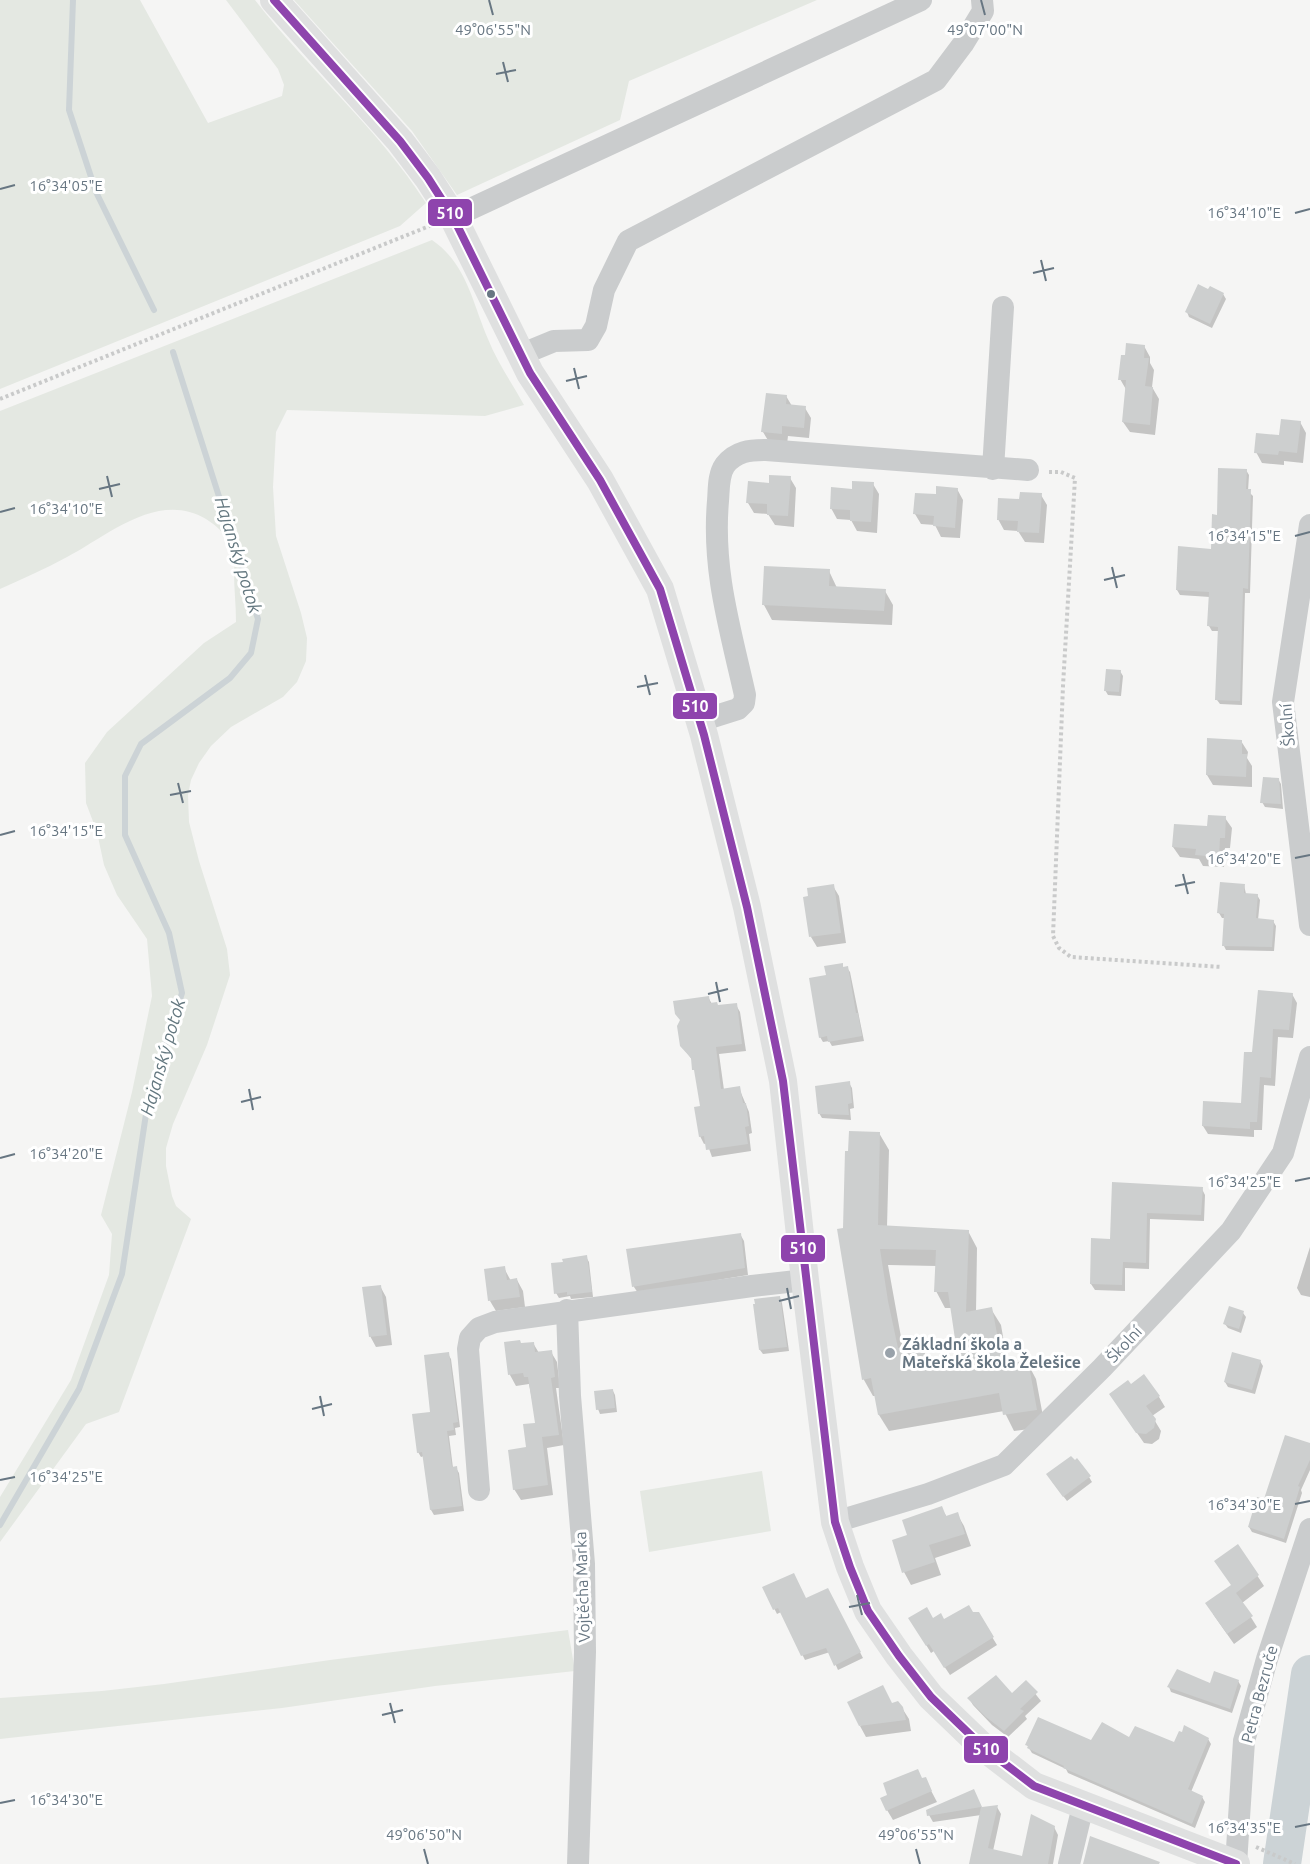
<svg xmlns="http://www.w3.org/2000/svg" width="1310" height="1864" font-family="Ubuntu,sans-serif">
<rect width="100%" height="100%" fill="#f5f5f4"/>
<path fill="#e4e8e2" d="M0 0H140L208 123 282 96 284 85 278 69 226 0H255C309 70 378 128 426 203L400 226 0 389Z
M294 0H817L629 81 620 120 457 195 412 131Z
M432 240C467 264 472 302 488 339 497 362 512 383 524 405L485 416 287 410 276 432 273 487 276 536 301 613 307 638 306 661 297 682 283 697 231 727 211 746 199 763 191 780 188 795 189 822 199 861 227 949 230 975 207 1045 173 1124 166 1148V1166L172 1196 176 1206 191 1219 119 1412 86 1424 0 1542V1497L71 1380 109 1275 112 1234 101 1215 132 1092 152 996 147 939 117 895 104 865 97 832 86 803 85 763 107 732 204 643 236 622C236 605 234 589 234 572 234 566 236 559 234 553 229 538 219 527 206 519 158 490 107 536 67 557 45 569 22 579 0 589V411Z
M762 1471 771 1531 649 1552 640 1491Z
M568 1630 575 1671 435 1686 282 1708 0 1739V1698L102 1691 164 1684 330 1660Z"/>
<path fill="#0003" fill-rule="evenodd" d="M1209 291 1223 294 1226 299 1212 328 1189 317 1187 312Z
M1144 346 1150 357V363L1154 370 1152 387 1159 399 1155 435 1130 432 1123 422 1127 391 1120 379 1126 357Z
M786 396 792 406 805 408 811 418 809 438 788 436 787 444 769 442 763 432Z
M1300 422 1306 433 1303 463 1284 461V465L1262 463 1256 452Z
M1246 470 1249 475 1248 491 1253 496 1250 593H1245L1242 705 1220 704 1217 700 1219 631H1212L1209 626 1210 597 1180 595 1177 590 1212 550 1218 516Z
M790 478 796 488 794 527 775 525 768 514 754 513 748 503 770 485Z
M873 484 879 494 877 533 857 531 851 520 837 519 831 508 853 490Z
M957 489 963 500 960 538 941 537 935 525 921 524 915 514 937 496Z
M1041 495 1047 505 1044 543 1025 542 1018 531 1004 530 998 519 1021 501Z
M829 571 837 588 885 591 893 605 892 625 772 620 764 605Z
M1120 671 1123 676 1121 696 1108 695 1105 690Z
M1241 741 1248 752 1247 758 1252 766V787L1213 785 1207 775Z
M1278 779 1281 784 1283 809 1265 807 1262 802Z
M1225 818 1232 828 1230 848H1225L1224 867 1203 866 1199 859 1180 857 1173 847Z
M1244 885 1246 894 1257 895 1260 900 1258 920 1273 921 1276 926 1274 951 1226 950 1224 946 1225 918H1222L1219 913Z
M833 886 839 896 846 943 817 947 811 937Z
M842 965 844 968H847L850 972 864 1041 832 1046 829 1041 823 1042 820 1037 828 976Z
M1292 994 1297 1003 1293 1038 1278 1037 1275 1086 1264 1085 1262 1130H1254V1137L1208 1134 1203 1126 1243 1105 1254 1054Z
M708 997 712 1004 718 1006 736 1005 740 1012 746 1051 719 1054 724 1090 739 1088 749 1112 752 1133 749 1134 751 1151 712 1157 707 1143 704 1144 700 1136 702 1108 697 1075 693 1061 681 1045Z
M849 1083 852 1088 854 1108 850 1109 851 1120 822 1118 819 1113Z
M879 1133 889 1150 887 1227 968 1231 977 1248 976 1312 991 1309 1001 1325 1008 1366 1027 1362 1036 1379 1045 1427 1014 1431 1004 1411 889 1431 879 1415 876 1396H873L864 1380 839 1230 845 1229ZM888 1265 937 1266 936 1291 945 1308H952L959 1360 931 1366 921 1346 903 1348Z
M1113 1184 1202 1189 1205 1195 1204 1221 1150 1219 1149 1269 1125 1268V1291L1095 1290 1091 1284 1093 1240H1111Z
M740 1234 744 1241 748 1275 638 1293 634 1287 628 1251Z
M1310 1247V1297L1301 1295 1297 1288Z
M586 1257 589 1262 593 1297 571 1299 570 1296 559 1298 556 1293Z
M504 1268 511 1281 517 1280 523 1291 525 1307 496 1311 490 1301Z
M380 1286 386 1297 392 1345 376 1347 370 1336Z
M780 1298 782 1303 789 1351 763 1354 760 1350 756 1305Z
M1243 1313 1246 1317 1241 1333 1228 1328 1225 1324Z
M505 1343 521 1345 533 1343 539 1353 551 1352 557 1362 560 1388H556L564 1445 547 1448 553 1495 521 1500 514 1489 537 1424 529 1384 516 1386 510 1375Z
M448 1354 451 1359 460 1427 455 1428 456 1435 449 1436 453 1468H456L459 1473 464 1511 434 1515 431 1510 424 1456 421 1457 418 1452 432 1413Z
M1260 1361 1263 1366 1255 1394 1228 1387 1225 1382Z
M1130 1386 1159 1397 1165 1407 1152 1416 1161 1431 1159 1439 1152 1444 1144 1443 1117 1404Z
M613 1391 615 1395 617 1412 600 1414 598 1409Z
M1310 1445V1470L1301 1490 1302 1493 1286 1543 1252 1532 1249 1527Z
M1089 1477 1092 1482 1067 1501 1051 1480Z
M941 1508 947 1517 957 1514 964 1526 971 1546 935 1558 941 1575 911 1585 904 1572 909 1536Z
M1238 1546 1264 1586 1242 1603 1257 1627 1234 1644 1213 1614 1232 1586Z
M764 1588 806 1600 828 1590 863 1658 838 1670 830 1652 805 1660 781 1612 777 1614Z
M973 1614H978L997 1645 950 1675 934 1651 931 1653 910 1618 944 1621Z
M1238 1681 1241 1686 1232 1713 1171 1692 1169 1687Z
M1026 1682 1041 1701 1025 1716 1027 1719 1008 1737 992 1725 973 1705 969 1698 1012 1695Z
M892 1705 902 1708 909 1719 911 1731 866 1737 860 1726Z
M1182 1734 1208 1739 1211 1744 1191 1792 1202 1797 1205 1802 1195 1828 1068 1773 1066 1769 1032 1753 1027 1745 1130 1739 1174 1744Z
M925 1779 937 1802 893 1820 887 1810Z
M973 1791 982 1808 997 1807 1001 1814 993 1851 1023 1857 1054 1827 1058 1835 1053 1864H970L981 1815 933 1822 929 1815Z"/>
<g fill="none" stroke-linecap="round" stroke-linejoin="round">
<path stroke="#ccd3d6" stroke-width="6" d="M73 0 69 110 96 192 154 310
M0 1525 79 1389 122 1274 149 1094 182 993 169 933 125 835V776L141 744 230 678 251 653 258 619 173 352"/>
<path stroke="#ccd3d6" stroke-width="38" d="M1282 1864 1310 1674"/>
</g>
<path fill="#cdcfcf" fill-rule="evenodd" d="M1198 284 1208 289 1210 286 1224 293 1210 324 1185 312Z
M1126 343 1145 345 1144 358H1149L1145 386 1153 387 1150 425 1122 422 1126 380H1118L1121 355H1125Z
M766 393 787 395 786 404 806 406 804 428 782 426V434L761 432Z
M1281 419 1301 421 1297 453 1279 451 1278 455 1254 453 1256 433 1279 435Z
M1218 468 1247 469 1246 489H1251L1248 589 1243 588 1240 701 1215 700 1218 627 1207 626 1209 592 1176 590 1178 546 1211 549 1212 514 1217 515Z
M769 475 791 476 788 516 767 515V504L746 503 748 481 769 483Z
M852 481 874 482 871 522 850 521V510L830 509 831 487 852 489Z
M936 486 958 488 955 528 933 526 934 516 913 514 915 493 936 494Z
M1020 492 1042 493 1039 533 1017 532 1018 521 997 520 998 498 1019 499Z
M764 566 830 569 829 586 886 589 884 611 762 605Z
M1106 669 1121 670 1119 692 1104 691Z
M1207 738 1242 740V754H1247L1246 777 1206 775Z
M1263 777 1279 778 1281 804 1260 803Z
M1208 815 1226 816 1225 838H1220L1219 857 1195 855 1196 849 1172 847 1174 824 1207 826Z
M1220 882 1245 884 1244 893 1258 894 1256 918 1274 920 1272 947 1222 946 1224 914 1217 913Z
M834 884 841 933 809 937 803 897 808 896 807 888Z
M843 963V967L848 966 856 1013H858L862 1036 828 1042 827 1036 819 1038 809 978 826 975 824 966Z
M1258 990 1293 993 1289 1030 1273 1029 1271 1078 1260 1077 1257 1122H1250V1129L1202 1126 1203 1101 1241 1103 1244 1052H1252Z
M709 996 710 1003 717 1002 718 1005 737 1003 742 1044 716 1047 721 1089 740 1086 743 1103H746L749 1126 745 1127 748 1144 706 1150 704 1136 699 1137 694 1107 700 1106 694 1070H692L691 1058 680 1046 677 1026 680 1020 675 1014 673 1001Z
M850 1081 852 1103 848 1104 849 1115 818 1114 815 1086Z
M849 1131 880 1132 878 1225 969 1230 966 1312 992 1307 1003 1365 1028 1360 1037 1410 1003 1415 999 1393 878 1415 871 1378 862 1380 837 1229 843 1228 845 1151H848ZM880 1249 936 1250 934 1292H948L958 1359 926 1366 922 1344 898 1348 888 1301Z
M1112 1182 1203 1187 1201 1215 1147 1213 1146 1263 1123 1262 1122 1285 1090 1284 1091 1238 1110 1239Z
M741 1233 745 1268 632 1287 626 1249Z
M587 1255 592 1292 567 1295V1292L554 1294 551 1263 563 1262 562 1259Z
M505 1266 507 1280 517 1278 520 1297 488 1301 484 1269Z
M381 1285 387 1335 369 1337 362 1287Z
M780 1296 787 1347 759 1350 753 1304H755L754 1299Z
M1229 1306 1244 1311 1239 1329 1223 1324Z
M520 1340 521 1343 534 1342 535 1352 552 1350 555 1377 551 1378 559 1435 542 1437 548 1485 513 1490 508 1450 526 1447 523 1424 535 1423 528 1377H524L523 1373 508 1375 504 1342Z
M449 1352 458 1422 453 1423 454 1430 447 1431 452 1467 457 1466 462 1506 430 1510 422 1452 417 1453 412 1414 430 1412 424 1355Z
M1232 1352 1261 1360 1252 1390 1224 1382Z
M1144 1374 1160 1396 1146 1406 1156 1419 1154 1428 1146 1434 1136 1433 1109 1394 1128 1380 1131 1384Z
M613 1389 615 1408 596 1410 594 1391Z
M1285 1435 1310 1443V1460L1298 1486 1300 1487 1284 1539 1248 1527 1257 1497 1264 1499Z
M1071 1456 1075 1460 1077 1458 1091 1476 1063 1497 1046 1474Z
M942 1506 946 1516 958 1512 965 1534 929 1545 935 1562 902 1573 892 1540 907 1535 902 1520Z
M1238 1544 1259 1575 1236 1593 1253 1616 1227 1634 1205 1603 1231 1585 1214 1561Z
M794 1573 806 1598 828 1588 861 1652 834 1666 826 1648 801 1656 778 1608 773 1610 762 1587Z
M969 1605 973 1612H979L994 1637 944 1668 929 1644 926 1646 908 1618 927 1607 933 1618 941 1613 944 1619Z
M1177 1669 1210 1683 1214 1671 1239 1680 1230 1709 1167 1687Z
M996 1675 1012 1693 1026 1680 1038 1692 1020 1709 1024 1711 1004 1731 986 1717 967 1698Z
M883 1685 892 1703 898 1701 903 1707 906 1720 859 1726 847 1702Z
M1038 1717 1091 1740 1102 1722 1129 1737 1135 1726 1174 1742 1179 1731 1182 1732 1184 1725 1209 1738 1188 1789 1203 1796 1192 1824 1063 1768 1064 1766 1027 1748 1028 1746 1025 1745Z
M918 1769 922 1778 926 1777 932 1791 886 1811 880 1798 887 1795 883 1783Z
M974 1789 982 1807 998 1805 988 1848 1022 1856 1031 1814 1055 1826 1048 1864H969L981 1807 927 1816 926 1810Z
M1090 1836 1160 1862 1159 1864H1083Z"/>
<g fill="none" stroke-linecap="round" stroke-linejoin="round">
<path stroke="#c9caca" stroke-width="4" stroke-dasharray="3 3" stroke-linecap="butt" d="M0 399 432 225
M1049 472H1061L1075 478 1063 686 1053 936 1059 948 1071 957 1222 967
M1256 1847 1295 1864"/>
<path stroke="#cacccd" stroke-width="22" d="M453 217 921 0
M520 355 554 341 588 340 596 326 604 290 628 241 936 80 963 44 983 11 982 0
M993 469 1003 307
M1310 525 1283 702 1310 925
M700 721 738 709 744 703 745 695C730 628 712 570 718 501 719 489 718 475 725 465 736 451 750 450 766 450L1028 470
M567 1310 570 1396 584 1564 585 1652 578 1864
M479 1490 468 1349 470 1338 479 1328 495 1322 752 1286 805 1280
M835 1522 928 1494 1004 1465 1102 1368 1231 1231 1283 1153 1310 1057
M1069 1864 1083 1806
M1236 1864 1244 1741 1267 1659 1310 1529"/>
<path stroke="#dfe0e0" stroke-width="28" d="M274 0 400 141 428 178 453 217 530 373 600 480 660 589 704 735 747 907 783 1081 805 1280 835 1522 850 1567 868 1611 899 1656 931 1697 983 1747 1034 1786 1236 1864"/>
<defs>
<path id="bus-1" d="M274 0 400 141 428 178 453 217 530 373 600 480 660 589 704 735 747 907 783 1081 835 1522 850 1567 868 1611 899 1656 931 1697 983 1747 1034 1786 1236 1864"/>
</defs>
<use href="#bus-1" stroke="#fff" stroke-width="12"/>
<use href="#bus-1" stroke="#8e44ad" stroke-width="8"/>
</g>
<path fill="none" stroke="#677682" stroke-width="2" d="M489 0 493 15M981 0 985 15M503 62 508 82M496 74 516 70M0 189 15 185M1295 213 1310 209M1041 260 1046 281M1033 273 1054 268M574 368 579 389M566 381 587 376M107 476 112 497M99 489 120 484M0 512 15 508M1295 536 1310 532M1112 567 1117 588M1104 580 1125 575M645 675 650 695M637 687 658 683M178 783 183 803M170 795 191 791M0 835 15 831M1295 858 1310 855M1183 874 1188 894M1175 886 1195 882M716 982 720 1002M708 994 728 989M249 1089 253 1110M241 1102 261 1097M0 1158 15 1154M1295 1181 1310 1178M787 1288 791 1309M779 1301 799 1296M320 1396 324 1416M312 1409 332 1404M0 1480 15 1477M1295 1504 1310 1501M857 1595 862 1615M849 1607 870 1603M390 1703 395 1723M382 1715 403 1710M0 1803 15 1800M1295 1827 1310 1824M424 1849 428 1864M916 1849 920 1864"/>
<circle fill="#677682" stroke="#fff" stroke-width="2" cx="491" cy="294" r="5"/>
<circle fill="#99a2aa" stroke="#fff" stroke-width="2" cx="890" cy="1353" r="6"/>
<g text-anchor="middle" stroke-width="6" stroke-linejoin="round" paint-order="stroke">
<g font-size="16" fill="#677682" stroke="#fff">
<text transform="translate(1287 725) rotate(-95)" y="6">Školní</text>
<text transform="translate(1124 1344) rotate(-47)" y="6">Školní</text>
<text transform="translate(582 1587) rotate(-92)" y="6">Vojtěcha Marka</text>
<text transform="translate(1259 1694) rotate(-75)" y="6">Petra Bezruče</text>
</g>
<g font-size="16" font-weight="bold" fill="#677682" stroke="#fff" text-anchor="start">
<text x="902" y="1350">Základní škola a<tspan x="902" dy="18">Mateřská škola Želešice</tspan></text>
</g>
<g font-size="18" font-style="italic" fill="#63777f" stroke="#fff">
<text transform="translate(238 555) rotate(73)" y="6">Hajanský potok</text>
<text transform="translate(163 1057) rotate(-74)" y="6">Hajanský potok</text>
</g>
</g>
<g font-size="15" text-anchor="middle" fill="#677682" stroke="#fff" stroke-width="6" stroke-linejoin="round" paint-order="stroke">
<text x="493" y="35">49°06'55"N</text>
<text x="985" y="35">49°07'00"N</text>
<text x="66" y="191">16°34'05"E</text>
<text x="1244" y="218">16°34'10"E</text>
<text x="66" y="514">16°34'10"E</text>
<text x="1244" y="541">16°34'15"E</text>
<text x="66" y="836">16°34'15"E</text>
<text x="1244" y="864">16°34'20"E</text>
<text x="66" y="1159">16°34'20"E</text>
<text x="1244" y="1187">16°34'25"E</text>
<text x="66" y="1482">16°34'25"E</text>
<text x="1244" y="1510">16°34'30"E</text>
<text x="66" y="1805">16°34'30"E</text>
<text x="1244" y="1833">16°34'35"E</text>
<text x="424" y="1840">49°06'50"N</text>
<text x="916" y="1840">49°06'55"N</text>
</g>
<g stroke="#fff" stroke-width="2">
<rect x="427" y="198" width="46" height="29" rx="6" fill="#8e44ad"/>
<rect x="672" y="692" width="46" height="28" rx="6" fill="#8e44ad"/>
<rect x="780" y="1234" width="46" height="29" rx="6" fill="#8e44ad"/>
<rect x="963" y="1735" width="46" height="29" rx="6" fill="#8e44ad"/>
</g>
<g font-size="16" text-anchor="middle" font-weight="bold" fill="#fff">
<text x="450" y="219">510</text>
<text x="695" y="712">510</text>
<text x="803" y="1254">510</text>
<text x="986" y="1755">510</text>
</g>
</svg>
